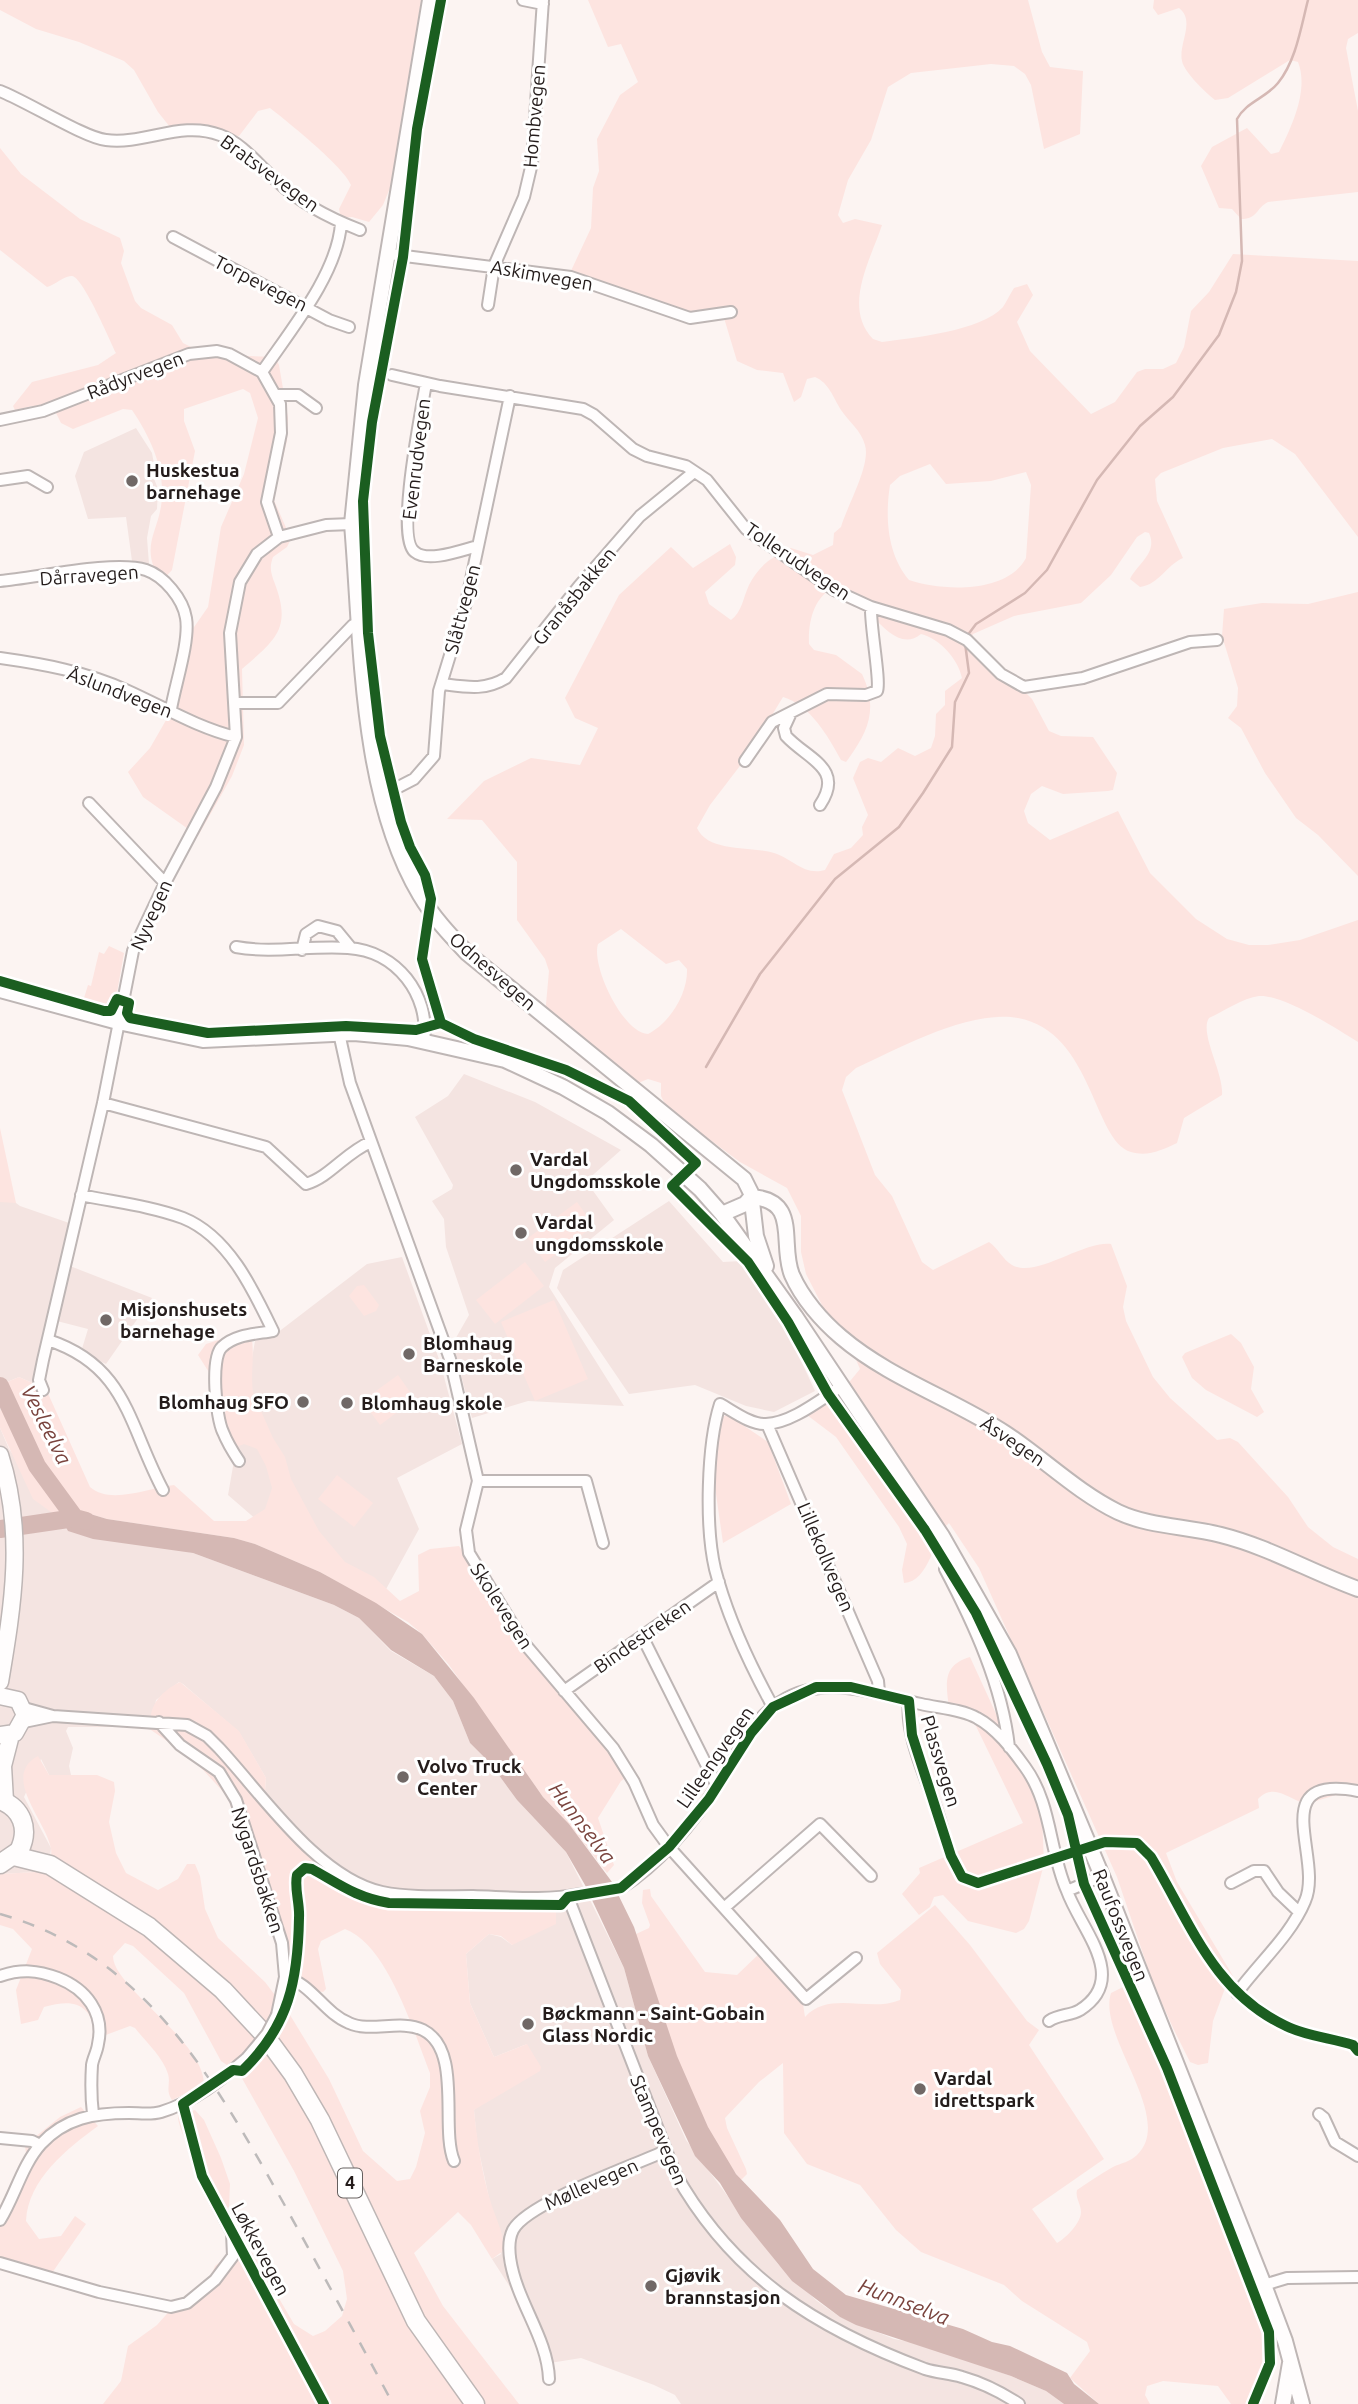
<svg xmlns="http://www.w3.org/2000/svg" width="1358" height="2404" font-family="Ubuntu,sans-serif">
<rect width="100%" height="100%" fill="#fcf4f2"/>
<path fill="#f4e4e1" d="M136 428 152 453 154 464 148 469V475L153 476 158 489 157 509 151 516 147 538 149 564 132 561 126 517 88 519 75 476 84 452Z
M464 1074 535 1102 621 1150 586 1181 614 1220 555 1268 549 1287 624 1406 528 1401 472 1418 453 1343 469 1315 446 1247 444 1219 432 1201 452 1189 453 1185 415 1117 448 1096Z
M0 1198 12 1200 20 1206 75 1225 78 1238 70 1266 152 1298 106 1364 81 1352 88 1329 57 1321 45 1374 46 1389 19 1377 7 1382 10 1404 0 1411Z
M669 1201 723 1262 741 1261 784 1324 815 1391 774 1412 746 1406 695 1385 629 1394 557 1288 563 1270Z
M402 1257 440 1362 462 1444 397 1478 419 1529 379 1602 289 1548 228 1495 255 1341 277 1333 367 1264Z
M0 1428 9 1449 62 1522 193 1553 334 1605 359 1618 391 1651 434 1676 453 1701 470 1743 490 1763 517 1800 566 1852 624 1968 648 2056 686 2140 778 2264 817 2301 840 2317 894 2339 921 2344 1011 2376 1046 2391 1064 2404H681L675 2395 654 2385 581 2358 550 2363 517 2298 492 2259 501 2254 477 2142 474 2110 527 2044 494 2057 470 2003 466 1954 489 1934 501 1937 512 1945 544 1907 440 1906 409 1911 391 1910 358 1895 317 1865 276 1817 265 1791 266 1778 239 1732 183 1684 179 1682 156 1700 151 1730 140 1727H68L66 1731 73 1748 69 1766 71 1775H49L41 1759 24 1797 51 1848 49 1866 36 1872 0 1874Z"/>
<path fill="#fde4e0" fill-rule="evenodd" d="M0 0H421L395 176 383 205 369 222 352 217 341 218 339 209 351 185C344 167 288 122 270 108L258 111 239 136 174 132 158 112 134 70 124 61 79 42 36 29 0 10Z
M588 0H1028L1042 52 1050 67 1083 71 1080 134 1044 149 1031 85 1025 74 1014 66 991 64 911 73 888 87 871 140 848 180 838 215 843 223 855 219 882 225C871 259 842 307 873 339L882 342C912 338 982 331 1003 307 1007 301 1010 294 1014 288L1027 284 1033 295 1017 322 1030 351 1091 414 1115 402 1137 372 1145 369H1163L1176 363 1184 347 1191 311 1209 292 1233 254 1358 261V537L1295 454 1272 439 1223 448 1161 473 1155 479 1157 501 1183 558C1165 566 1160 584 1140 587L1130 579C1138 563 1158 553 1149 533L1145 532 1137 537 1111 575 1081 603 1014 616 973 634 971 638 1032 699 1049 731 1061 736 1093 737 1117 773 1113 790 1108 791 1063 794 1042 786 1031 794 1024 811 1028 823 1050 840 1118 811 1150 873 1196 919 1227 939 1249 945H1268L1300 940 1358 920V1042C1337 1029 1283 994 1259 996 1243 998 1224 1011 1209 1018 1199 1033 1224 1073 1222 1095L1184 1118 1177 1143C1162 1150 1148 1157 1131 1152 1093 1141 1093 1032 1018 1018 970 1009 899 1048 856 1068L846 1077 842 1090 875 1175 892 1196 922 1262 933 1270 989 1242C998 1248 1003 1260 1012 1265 1036 1279 1082 1241 1111 1244L1127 1286 1123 1307 1126 1321 1153 1377 1170 1398 1217 1440 1230 1438 1238 1442 1288 1497 1308 1527 1333 1547 1358 1559V1796L1336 1795 1306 1804C1289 1800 1275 1782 1258 1799L1259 1808 1166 1853 1177 1882 1233 1976 1224 1991 1213 2021 1208 2063 1198 2065 1190 2062 1174 2030 1154 1986 1117 1877 979 1568 949 1523C934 1535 930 1582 904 1583L902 1570 907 1544 899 1527 836 1437 807 1415 837 1397 860 1369 846 1336 825 1311 806 1274 801 1252V1216L787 1188 740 1162 667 1108 661 1096V1083L648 1079 626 1088 545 1015 549 971 545 959 517 920V862L482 820 447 819 484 781 531 758 580 765 598 728 575 718 565 698 619 595 671 547 693 568 730 544 736 557 735 565 705 592 709 604 731 620C742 612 743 598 749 585 759 565 772 557 791 548L813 555 833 545 834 533 841 527C847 506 871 465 865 445 861 430 849 422 841 410 833 397 829 383 815 377L807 379 801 397 794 402 783 373 757 370 737 361 724 318 694 323 570 273 591 228 593 188 599 171 597 139 620 95 638 82 621 44 608 47ZM930 464 946 484 991 481 1026 472 1031 485 1026 558C1007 594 941 591 909 580 887 554 885 517 890 485L900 476ZM836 586C864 592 891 659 921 634 940 639 958 659 962 678L945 691V705L936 714 935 736 931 748 915 756 898 748 881 762 868 758 860 762 853 778 868 815 862 827 863 835 851 848 834 854 825 870C804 876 793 859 774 853 752 846 708 853 697 828L710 805 746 758 783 697C810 705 828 736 841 760L846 762 849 758C869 730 878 708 862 674L836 655 814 650 809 644C808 621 814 596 836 586ZM621 929 666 964 679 960 687 969C688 993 670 1023 648 1034 623 1033 591 966 598 944Z
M1154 0H1358V33L1348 39 1346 48 1358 111V192L1268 202C1256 208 1258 219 1241 219L1232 209 1219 208 1201 166 1212 147 1247 128 1271 154 1279 152C1292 126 1309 90 1298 62L1290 60 1228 98 1215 100C1206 93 1184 72 1182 61 1178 44 1196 21 1179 8L1158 15 1153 8Z
M0 148 21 174 80 219 120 238 124 251 121 263 135 301 141 308 172 325 183 343 191 347H214L248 356 275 357 279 365 288 418 287 441 273 498 291 539 287 547 273 557C269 568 271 573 275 584 292 629 275 640 242 669L244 745 232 776 198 836 143 797 128 772 150 748 173 708 192 630 208 607 221 527 244 474 258 418 250 393 243 389 184 409V421L195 451 172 570 161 582C138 544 160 533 162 497 164 466 149 435 132 410L123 409 73 429 61 423 53 407 32 406 15 410 13 406 32 382 98 365 116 353C110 341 83 277 72 276 65 275 55 285 47 287L0 250Z
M1358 592V876L1318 835 1296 818 1265 773 1241 728 1228 718 1237 706 1238 688 1222 636 1224 609 1262 603 1308 604Z
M109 946 124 953 115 1004 110 1008 84 998 88 985 91 986 99 952 104 954Z
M0 1128 16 1203 0 1202Z
M577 1202 594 1226 545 1262 528 1238Z
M525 1262 544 1286 495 1324 476 1300Z
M364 1285 379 1305 376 1311 364 1316 349 1296 357 1286Z
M554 1300 588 1379 535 1401 501 1322Z
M250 1330C256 1350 250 1372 253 1393L273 1438 285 1457 291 1479 319 1531 345 1562 374 1577 400 1601 419 1591 418 1555 430 1549 459 1546 535 1654 630 1775 621 1781 598 1818 614 1865 607 1873 569 1824 543 1797 449 1665 422 1634 408 1622 320 1572 255 1544 234 1538 107 1519 77 1510 68 1500 59 1514 51 1512 33 1499 0 1428V1411L10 1404 7 1382 19 1377 46 1389 90 1487C110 1505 149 1488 174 1485L214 1521H246L265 1509 272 1488 266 1466 257 1449 244 1444 229 1450 212 1377 198 1355 206 1344Z
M1231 1334 1241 1343 1254 1367 1251 1389 1264 1412 1257 1417 1206 1390 1192 1378 1182 1357 1185 1353Z
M398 1375 415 1399 380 1425 362 1401Z
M728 1415 768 1442 791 1504 723 1543 713 1473 721 1417Z
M337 1475 373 1503 354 1527 318 1499Z
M970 1657 1042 1814 1044 1864 1029 1921 1024 1929 1016 1933 968 1921 943 1895 934 1897 930 1907 919 1915 902 1894 920 1873 919 1868 1023 1823 973 1720 949 1708C946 1684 942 1665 970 1657Z
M180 1682 239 1731 266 1778 265 1791 276 1817 328 1874 382 1908 409 1911 440 1906 462 1908 544 1907 556 1911V1924L512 1945 501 1936 489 1934 466 1954 470 2003 494 2057 527 2044 541 2067 540 2071 474 2110C477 2141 482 2174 491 2203 496 2220 505 2233 503 2251L492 2259 471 2225 458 2212 414 2253 443 2306 519 2404H103L121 2381 128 2346 157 2325 173 2307 205 2290 215 2266 226 2257 230 2245C225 2216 175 2131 178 2114L195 2110 204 2120 221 2158 230 2184 229 2207 233 2220 294 2324 313 2336 325 2331 342 2316 347 2299 343 2271 294 2171 239 2073 221 2061 184 1993 133 1946 125 1943 113 1956C113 1988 205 2041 204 2085L172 2100C165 2090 171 2084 168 2074 163 2057 145 2041 135 2028L130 2026 95 2039C93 2004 75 1998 44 2007L38 2020 21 2024 16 1990 32 1949 13 1929 0 1925V1874L36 1872 49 1866C50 1861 52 1855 51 1849 47 1822 0 1776 38 1756L49 1775H97L114 1782 115 1791 109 1822 116 1853 126 1873 158 1890 178 1879 187 1864H195L200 1876 205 1909 218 1938 265 1982 290 2015 329 2079 363 2151 397 2181 410 2179 416 2167 425 2133 420 2111 430 2087V2073C414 2033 388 1945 345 1929L321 1941 318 1949 326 1989 323 1992 310 1990 279 1945 227 1796 193 1759 151 1730C147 1707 160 1692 180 1682Z
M650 1889 651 1896 705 1972 737 1975 763 1950 802 1998 805 2017C829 1990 870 2013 900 2000L901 1990 880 1964 877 1953 935 1905 970 1945 1027 2021 1039 2030 1029 2045 1104 2159 1032 2209 1057 2243C1066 2238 1081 2223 1081 2212 1081 2204 1075 2198 1077 2190 1089 2182 1100 2174 1113 2167 1121 2163 1130 2162 1137 2155 1176 2118 1097 2036 1111 1993L1123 1987 1127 1989 1167 2074 1264 2328 1263 2365 1246 2404H1231L1218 2386 1163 2381 1147 2386 1145 2395 1150 2404H1099L1070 2378 1090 2351 1087 2342 1022 2301 1004 2285 921 2252 896 2230 860 2185 807 2164 784 2133 783 2063 759 2082 725 2118 727 2128 746 2169 747 2174 741 2180C688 2114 667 2023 638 1944L636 1934 649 1928 650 1925 642 1903 643 1890Z
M81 2107 98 2126C68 2148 28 2179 26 2221L39 2239 61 2236 75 2216 86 2224 52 2273 44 2277 0 2268V2206L26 2154 25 2145 60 2117Z"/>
<path fill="#d5b8b4" d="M68 1500 77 1510 107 1519 234 1538 255 1544 320 1572 376 1603 422 1634 474 1698 543 1797 569 1824 612 1882 634 1927 677 2056 708 2127 736 2174 780 2220 813 2269 846 2295 963 2329 992 2342 1010 2346 1067 2373 1074 2384 1099 2404H1064L1046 2391 1011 2376 856 2325 840 2317 792 2281 741 2218 720 2183 695 2156 648 2056 624 1968 585 1885 566 1852 517 1800 490 1763 470 1743 453 1701 434 1676 391 1650 359 1618 334 1605 193 1553 93 1539 68 1531 59 1514Z"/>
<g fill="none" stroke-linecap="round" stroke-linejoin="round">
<path stroke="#d5b8b4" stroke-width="2.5" d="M967 636 976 624 1025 593 1047 570 1097 480 1140 426 1173 397 1219 335 1236 292 1242 261 1237 119C1246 102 1266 98 1278 83 1296 61 1301 27 1308 0
M706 1067 760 974 835 879 899 827 923 793 952 747 955 702 969 673 965 643"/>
<path stroke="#d5b8b4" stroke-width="18" d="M0 1386 37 1466 75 1518
M0 1529 75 1518 86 1521"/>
<defs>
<path id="minor" d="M523 0 543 4
M0 91C26 101 85 138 106 140 145 145 181 120 220 135 244 144 259 166 278 182 300 203 332 219 360 230
M173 237 329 320 349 327
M389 254 571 277 690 318 731 312
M488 305 494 266 524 197 532 163 543 0
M262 372C290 331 338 273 341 223
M392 375 440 386 583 409 594 415 633 449 647 456 686 466 707 480 746 529 834 590 871 607 948 630 967 640 1001 674 1024 687 1083 678 1190 642 1217 640
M426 383C422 408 395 538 415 552 428 563 462 550 478 546
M277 395H298L316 408
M0 420 43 411 189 354 217 351 229 354 262 372 280 404 281 433 267 502 279 537
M0 480 28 476 47 487
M0 581C36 578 114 560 146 570 164 576 183 599 186 618 190 641 175 685 171 709
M0 658C43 664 87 672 126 690 162 706 198 728 236 737
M442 684C466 687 485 691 506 678L579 586 640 516 694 472
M236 703H278L353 625
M790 715 784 728 786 736C807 759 845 768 820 805
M745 761 772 722 827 694 866 695 877 691C881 682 870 626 871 607
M381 796 414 779 434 756 439 691 466 603 510 396
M89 803 165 883
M236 947C274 954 310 945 348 948 397 951 430 995 424 1041
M302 950 306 934 318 926 337 931 351 948
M339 1033 350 1083 450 1359 478 1481 466 1530 469 1553 524 1643 613 1748 634 1782 653 1825 669 1847 806 1999 856 1958
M103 1103 266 1147 306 1184C330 1177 346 1152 371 1142
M81 1195C114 1202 151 1206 183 1218 228 1236 253 1289 273 1331 257 1334 235 1334 222 1347 210 1358 216 1418 223 1432 227 1442 233 1452 239 1461
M48 1340C127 1366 128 1424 163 1490
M43 1390 39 1380 43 1360 103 1103 133 951 165 883 216 787 236 737 230 633 240 582 257 554 279 537 326 525 352 524
M767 1424 878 1681 879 1692
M478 1481H586L603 1543
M945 1569C974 1624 1002 1685 1009 1747
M642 1636 717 1786
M564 1691 719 1582
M909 1701C904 1740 934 1792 943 1831
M773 1707C750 1665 727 1616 715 1569 705 1526 707 1445 720 1404 733 1411 751 1425 766 1424 792 1423 821 1399 842 1386
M24 1708 53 1716 187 1725 207 1736 219 1748C262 1794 318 1878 382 1892 411 1898 443 1896 473 1896 508 1897 545 1901 580 1894
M24 1722 53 1716
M159 1722 180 1745 219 1772 236 1800 282 1943 285 1977 277 2015
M1231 1883 1254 1871H1264L1278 1892 1299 1912
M621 1888C664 1861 697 1818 724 1775 738 1753 752 1723 773 1707 819 1671 871 1693 921 1704 938 1708 961 1709 977 1718 996 1728 1012 1749 1025 1767 1052 1804 1049 1851 1067 1891L1102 1876
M568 1897 675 2173C733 2277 818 2329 925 2369 937 2373 950 2373 962 2377 983 2383 1001 2392 1019 2404
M724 1908 820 1824 871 1876
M0 1976C21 1969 37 1970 58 1978 86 1989 105 2013 98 2044 97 2052 93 2058 92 2065 91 2081 91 2098 93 2114
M285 1977C311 1983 324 2013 349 2023 371 2033 400 2019 423 2030 463 2050 440 2128 454 2161
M1237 1993C1259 1963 1291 1935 1305 1901 1324 1858 1264 1773 1358 1791
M1049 2021C1059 2014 1070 2016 1080 2010 1130 1978 1081 1930 1067 1891
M1319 2114 1324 2118 1335 2142 1358 2156
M0 2138 32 2141 40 2145
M0 2220C15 2196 22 2165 41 2144 65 2118 94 2113 129 2113 139 2113 151 2115 161 2112 194 2102 221 2080 247 2058
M0 2263 99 2292 171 2307 187 2303 215 2280 233 2256 232 2233 202 2176 183 2104
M1264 2285 1287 2278 1358 2277
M549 2379C548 2347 529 2318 518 2288 512 2272 505 2246 513 2230 527 2203 633 2166 665 2151"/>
<path id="secondary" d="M430 0 366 385 352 524C362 641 359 792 420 895 433 917 450 935 467 953L744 1179 751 1193 756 1236 766 1266
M0 990 118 1022 203 1040 354 1033 408 1038 505 1060 563 1087 608 1113 651 1145 700 1189 722 1214 795 1316 942 1536 1009 1654 1102 1876 1264 2285 1285 2341 1302 2404
M751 1197C801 1200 779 1244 792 1275 802 1298 822 1321 841 1337 889 1378 953 1399 1005 1433 1043 1458 1077 1492 1118 1512 1150 1527 1187 1526 1221 1535 1269 1547 1311 1572 1358 1589
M722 1214 745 1204 751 1197
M1283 2404 1290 2363"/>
<path id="primary" d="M0 1455C25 1532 13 1605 0 1682
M0 1696 18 1700 25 1715 15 1733 0 1735
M5 1801 3 1766 11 1735"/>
<path id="trunk" d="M0 1800C22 1808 30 1829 19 1851L0 1864
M14 1856 50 1865 149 1927 223 1990 263 2033 293 2074 320 2120 416 2321 475 2404"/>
</defs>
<use href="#minor" stroke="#beb6b5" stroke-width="14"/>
<use href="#secondary" stroke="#beb6b5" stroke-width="18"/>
<use href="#primary" stroke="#beb6b5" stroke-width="19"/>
<use href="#trunk" stroke="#beb6b5" stroke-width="21"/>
<use href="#minor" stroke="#fffdfd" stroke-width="10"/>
<use href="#secondary" stroke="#fffdfd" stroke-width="14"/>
<use href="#primary" stroke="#fffdfd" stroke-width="16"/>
<use href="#trunk" stroke="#fffdfd" stroke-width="18"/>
<path stroke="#bdbaba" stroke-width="2.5" stroke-dasharray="12 12" stroke-linecap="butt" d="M0 1914C147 1956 214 2080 284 2204 321 2271 357 2337 393 2404"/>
<defs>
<path id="minor-bridge" d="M247 2058 267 2034 277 2015"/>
</defs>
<use href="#minor-bridge" stroke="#beb6b5" stroke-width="14" stroke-linecap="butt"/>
<use href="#minor-bridge" stroke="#fffdfd" stroke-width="10"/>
<defs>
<path id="cycleway" d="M0 981 104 1011H111L117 999 129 1003 127 1013 130 1018 208 1033 346 1026 416 1030 441 1023 474 1039 566 1070 629 1101 696 1163 672 1186 748 1262 788 1322 828 1394 925 1530 976 1613 1047 1764 1068 1815 1084 1884 1167 2068 1269 2332 1270 2363 1253 2404
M441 1023 422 959 431 899 425 875 410 847 401 822 380 736 368 633 363 501 372 422 403 257 417 129 441 0
M324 2404 202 2176 183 2104 233 2070 242 2071C289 2026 298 1980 299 1918 300 1903 294 1889 297 1875L305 1868 312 1869C339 1884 357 1898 389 1903L561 1905 568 1897 621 1888 669 1847 709 1799 751 1733 773 1707 816 1687H851L909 1701 912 1735 951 1856 962 1877 978 1883 1105 1842 1137 1843 1151 1857C1190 1922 1213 1992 1286 2026 1306 2036 1331 2038 1353 2045L1358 2051"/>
</defs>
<use href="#cycleway" stroke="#fff" stroke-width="15"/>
<use href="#cycleway" stroke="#1b5e20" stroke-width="10"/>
</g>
<g fill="#706866" stroke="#fff" stroke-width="2.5">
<circle cx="132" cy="481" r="7"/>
<circle cx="516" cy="1170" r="7"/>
<circle cx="521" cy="1233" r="7"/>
<circle cx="106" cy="1320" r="7"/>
<circle cx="409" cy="1354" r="7"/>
<circle cx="303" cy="1402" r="7"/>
<circle cx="347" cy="1403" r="7"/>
<circle cx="403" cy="1777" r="7"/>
<circle cx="528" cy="2024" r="7"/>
<circle cx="920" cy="2089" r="7"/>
<circle cx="651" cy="2286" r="7"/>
</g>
<g text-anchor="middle" stroke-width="6" stroke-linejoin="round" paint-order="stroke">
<rect fill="#fff" stroke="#66605f" stroke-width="2" x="338" y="2168.5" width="24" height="29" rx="5"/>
<g font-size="18" font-weight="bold" fill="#241c1b">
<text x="350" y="2189">4</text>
</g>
<g font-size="19" fill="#241c1b" stroke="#fff">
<text transform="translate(534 116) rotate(-85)" y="7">Hombvegen</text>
<text transform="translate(270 173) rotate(36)" y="7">Bratsvevegen</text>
<text transform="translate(542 275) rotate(10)" y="7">Askimvegen</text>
<text transform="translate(261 283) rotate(27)" y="7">Torpevegen</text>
<text transform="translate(135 375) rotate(-21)" y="7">Rådyrvegen</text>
<text transform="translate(416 459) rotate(-83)" y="7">Evenrudvegen</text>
<text transform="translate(798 561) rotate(34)" y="7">Tollerudvegen</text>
<text transform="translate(89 575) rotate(-4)" y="7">Dårravegen</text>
<text transform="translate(574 596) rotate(-51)" y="7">Granåsbakken</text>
<text transform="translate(462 609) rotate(-75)" y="7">Slåttvegen</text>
<text transform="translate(120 692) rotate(21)" y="7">Åslundvegen</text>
<text transform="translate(151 915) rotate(-66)" y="7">Nyvegen</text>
<text transform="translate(493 971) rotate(41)" y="7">Odnesvegen</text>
<text transform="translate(1013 1441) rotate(34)" y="7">Åsvegen</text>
<text transform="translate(826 1557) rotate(67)" y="7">Lillekollvegen</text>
<text transform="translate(502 1606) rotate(57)" y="7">Skolevegen</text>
<text transform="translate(642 1636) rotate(-35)" y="7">Bindestreken</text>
<text transform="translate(715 1757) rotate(-55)" y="7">Lilleengvegen</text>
<text transform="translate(941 1761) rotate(73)" y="7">Plassvegen</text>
<text transform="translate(258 1870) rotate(72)" y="7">Nygardsbakken</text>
<text transform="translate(1121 1925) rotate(68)" y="7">Raufossvegen</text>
<text transform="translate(659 2130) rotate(67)" y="7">Stampevegen</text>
<text transform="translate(591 2184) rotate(-24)" y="7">Møllevegen</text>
<text transform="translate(261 2249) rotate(62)" y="7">Løkkevegen</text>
</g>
<g font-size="19" font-weight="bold" fill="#241c1b" stroke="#fff" text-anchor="start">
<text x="146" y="477">Huskestua<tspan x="146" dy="22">barnehage</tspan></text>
<text x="530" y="1166">Vardal<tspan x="530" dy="22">Ungdomsskole</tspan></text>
<text x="535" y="1229">Vardal<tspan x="535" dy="22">ungdomsskole</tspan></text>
<text x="120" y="1316">Misjonshusets<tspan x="120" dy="22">barnehage</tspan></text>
<text x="423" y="1350">Blomhaug<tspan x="423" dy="22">Barneskole</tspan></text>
<text x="289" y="1409" text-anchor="end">Blomhaug SFO</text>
<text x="361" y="1410">Blomhaug skole</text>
<text x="417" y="1773">Volvo Truck<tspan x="417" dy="22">Center</tspan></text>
<text x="542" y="2020">Bøckmann - Saint-Gobain<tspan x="542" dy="22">Glass Nordic</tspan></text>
<text x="934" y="2085">Vardal<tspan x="934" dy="22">idrettspark</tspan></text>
<text x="665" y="2282">Gjøvik<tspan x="665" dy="22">brannstasjon</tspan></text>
</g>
<g font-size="21" font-style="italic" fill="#7a443e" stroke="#fff">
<text transform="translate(46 1425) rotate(63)" y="7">Vesleelva</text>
<text transform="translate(582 1823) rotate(53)" y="7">Hunnselva</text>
<text transform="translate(904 2302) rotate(21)" y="7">Hunnselva</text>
</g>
</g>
</svg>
